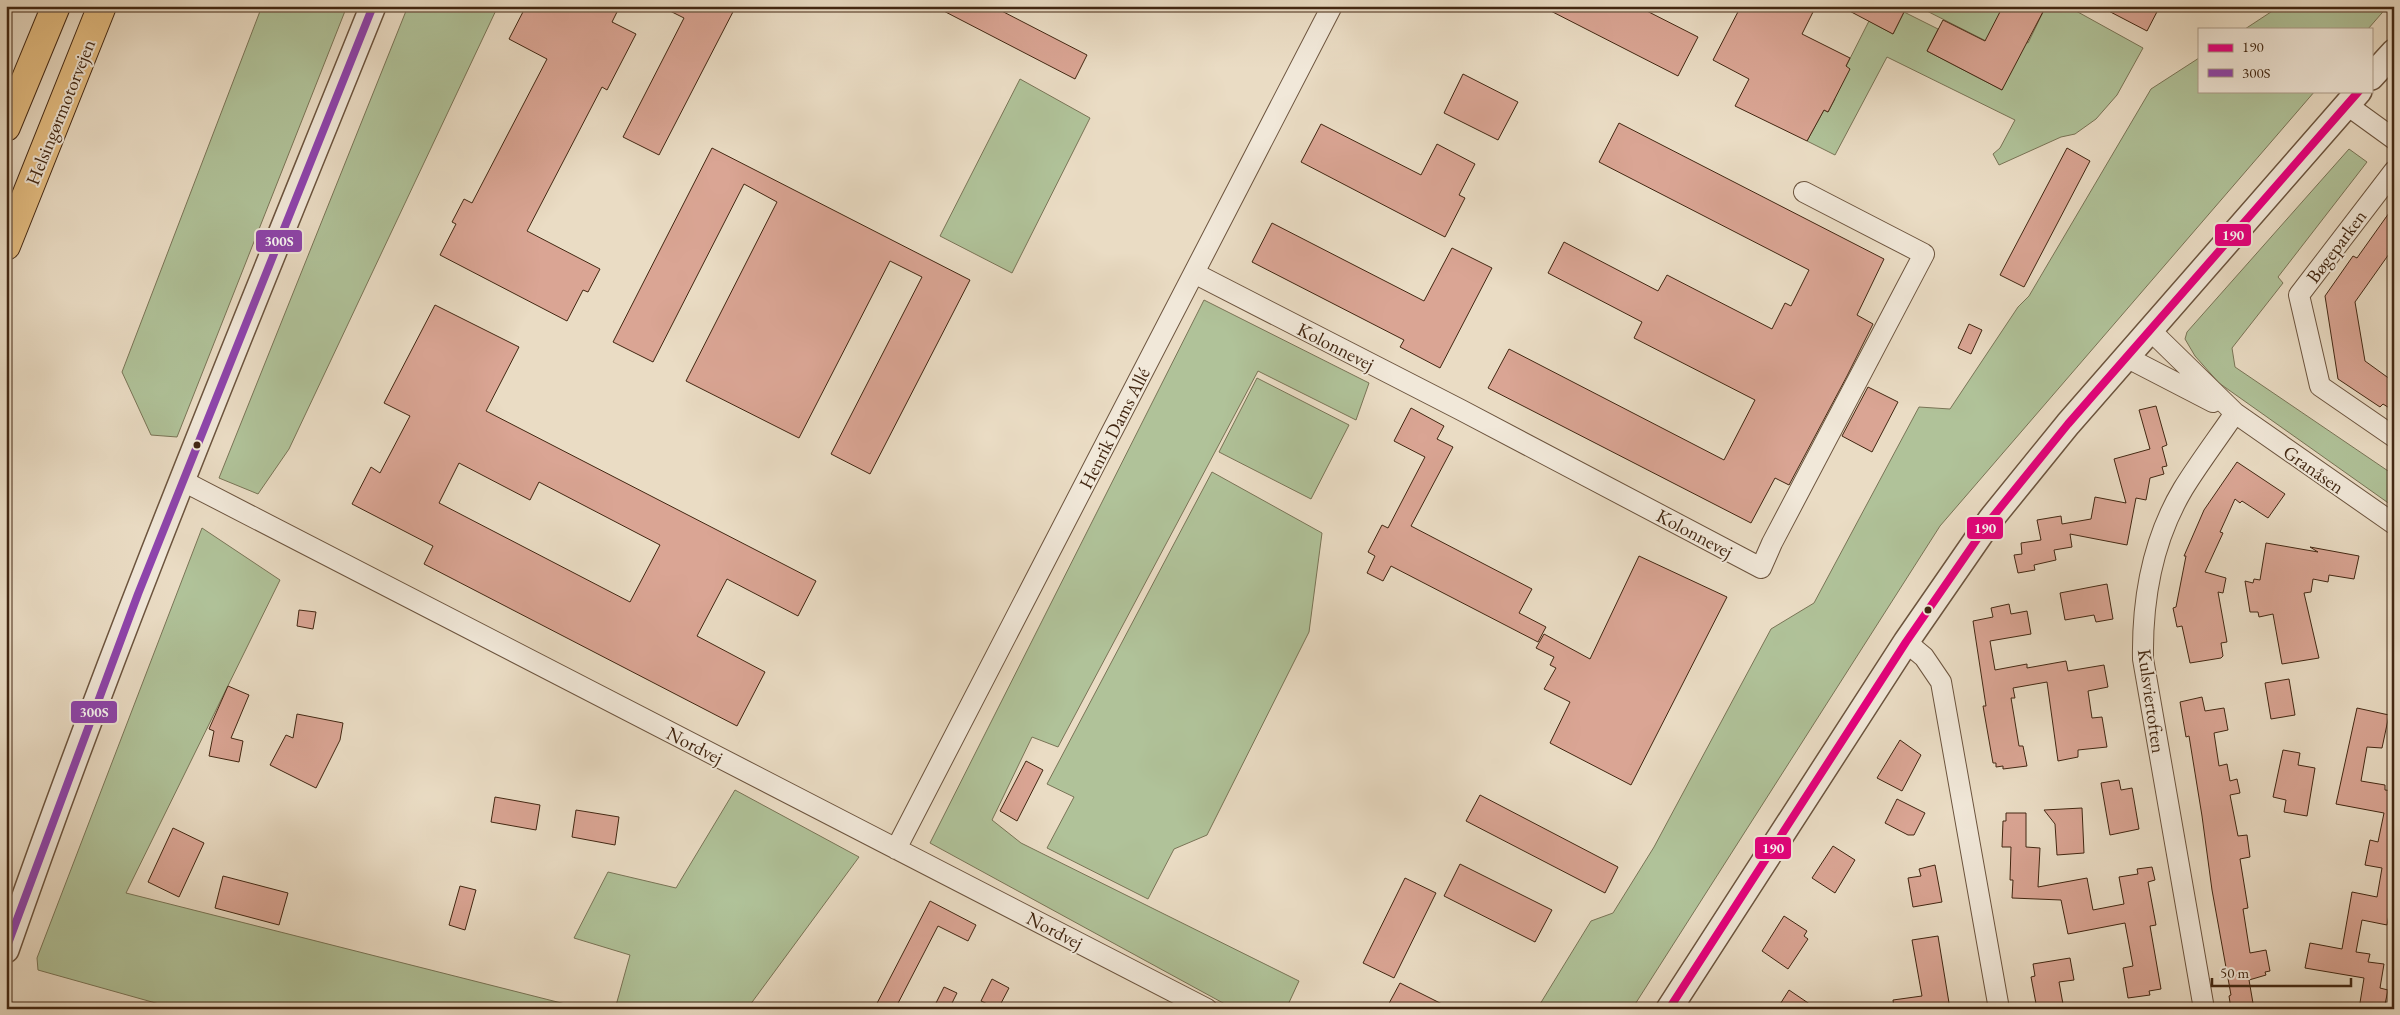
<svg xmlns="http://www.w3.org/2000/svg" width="2400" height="1015" font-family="'EB Garamond',serif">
<rect width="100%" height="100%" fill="#eadcc4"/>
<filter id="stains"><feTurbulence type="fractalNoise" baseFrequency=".004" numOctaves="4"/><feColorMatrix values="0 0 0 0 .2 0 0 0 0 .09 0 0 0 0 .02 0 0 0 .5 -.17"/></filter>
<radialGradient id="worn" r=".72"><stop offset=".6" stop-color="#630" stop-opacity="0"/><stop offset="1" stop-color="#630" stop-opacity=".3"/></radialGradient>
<path fill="#b0c299" stroke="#797456" d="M262 6H347L177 437 151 435 122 372Z
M408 6H498L289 449 258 494 219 478Z
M1917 6H2003L1990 43Z
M2046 6H2067L2143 48 2117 95 2096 119 2075 134 2061 137 1999 165 1993 154 2000 148 2015 120 1887 57 1835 155 1807 141 1824 110 1828 112 1835 99 1831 96 1869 21 1893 34 1904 12 1938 29 1927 51 2002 90 2019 39 2028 43Z
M2280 6H2388L2368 29H2245Z
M2199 58V91H2315L1940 526 1632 1009H1537L1591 921 1613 913 1654 847 1771 629 1814 603 1919 407 1950 409 2018 307 2029 296 2151 89Z
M1020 79 1090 118 1012 273 940 236Z
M2349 149 2367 162 2278 277 2283 283 2232 348 2235 367 2394 475V507L2219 383 2195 356 2185 339 2187 332Z
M1204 300 1369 383 1356 420 1258 371 1058 747 1032 737 992 820 1021 843 1299 981 1286 1009H1234L930 843Z
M1257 378 1349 425 1311 499 1219 452Z
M1212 472 1322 533 1309 632 1207 835 1174 849 1148 899 1047 848 1074 797 1047 784Z
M202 528 280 580 126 893 585 1009H177L38 970 37 958Z
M735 790 859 857 747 1009H615L630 955 574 938 608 872 676 888Z"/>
<path fill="#daa594" stroke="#422712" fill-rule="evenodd" d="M526 6H620L612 22 636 34 607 90 602 87 527 231 600 269 588 292 583 290 567 321 440 255 456 224 452 222 464 199 472 203 547 59 509 39Z
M660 6H736L659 155 623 137 684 18Z
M934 6H992L1087 55 1075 79Z
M1541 6H1637L1698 37 1678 76Z
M1741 6H1816L1802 34 1850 58 1846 66 1850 69 1828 112 1824 110 1807 141 1735 106 1749 79 1713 60Z
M1840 6H1907L1893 34Z
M2003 6H2046L2002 90 1927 51 1943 20 1985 41Z
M2099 6H2160L2147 31Z
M1463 74 1518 102 1498 140 1444 113Z
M1619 123 1884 259 1857 315 1873 324 1847 376 1789 485 1775 478 1751 523 1488 388 1509 349 1724 460 1755 400 1634 338 1642 322 1548 273 1564 242 1658 291 1667 275 1772 329 1785 303 1791 306 1809 270 1599 162Z
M1321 124 1421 175 1437 144 1475 164 1459 195 1465 198 1445 237 1301 162Z
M712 148 970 280 870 474 831 454 922 277 890 261 799 438 686 381 777 202 744 184 653 362 613 342Z
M2067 148 2090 161 2024 287 2000 275Z
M2394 206V247L2355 302 2365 361 2394 382V411L2383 404 2380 407 2338 379 2325 296 2353 256 2357 258Z
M1272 223 1424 301 1452 248 1492 268 1440 368 1400 347 1404 340 1252 262Z
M435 305 519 347 486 411 816 581 798 616 727 579 697 636 765 672 737 726 424 564 433 546 352 504 371 467 380 473 410 416 384 403ZM459 463 530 500 539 482 660 545 630 602 439 503Z
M1969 324 1982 330 1971 354 1958 348Z
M1868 387 1898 402 1872 452 1842 436Z
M2156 406 2167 445 2162 447 2167 466 2162 467 2164 474 2150 478 2146 500 2136 498 2127 545 2070 534 2072 547 2054 550 2056 560 2034 565 2035 570 2018 573 2014 555 2022 554 2021 543 2041 540 2037 520 2061 516 2062 524 2091 519 2095 497 2126 503 2114 459 2150 449 2139 410Z
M1411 408 1444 426 1437 439 1453 447 1411 526 1532 589 1519 613 1546 627 1538 642 1391 566 1383 581 1367 573 1375 556 1368 552 1382 525 1388 528 1425 457 1394 441Z
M2237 462 2285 494 2268 518 2242 501 2240 503 2235 499 2220 532 2223 533 2205 572 2226 578 2223 593 2218 592 2227 642 2221 643 2223 656 2221 658 2190 663 2182 626 2177 627 2173 608 2176 607 2186 556H2184L2204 510Z
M2266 543 2318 552 2310 547 2359 556 2354 579 2329 575 2328 582 2313 579 2311 592 2304 593 2319 658 2282 664 2273 614 2259 617 2258 612H2250L2245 581 2253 583 2254 579 2260 580Z
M1639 556 1727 597 1631 785 1550 743 1570 702 1544 689 1556 668 1550 665 1554 657 1536 648 1544 634 1590 659Z
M2107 584 2113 619 2096 622 2094 615 2065 620 2060 593Z
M2009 604 2011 614 2027 611 2031 634 1990 641 1995 670 2027 664V668L2066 661 2068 671 2104 665 2108 687 2088 691 2092 718 2102 717 2107 747 2078 750V757L2058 761 2047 682 2013 688 2015 698H2011L2019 746H2023L2027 766 2003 769V766L1996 767V763H1993L1983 706H1986L1973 621 1993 617 1991 608Z
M299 610 316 612 313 629 297 626Z
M2289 679 2295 715 2271 719 2265 683Z
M228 686 249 695 231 738 243 741 239 762 209 756 214 731 209 729Z
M2202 697 2205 711 2224 708 2228 730 2214 733 2219 766 2227 764 2230 781 2237 779 2240 793 2230 795 2238 836 2247 835 2250 857 2240 859 2248 908 2243 909 2250 953 2266 950 2270 971 2265 972 2266 975 2249 980 2254 1009H2231L2229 996 2231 995 2212 890 2202 816 2189 736 2186 737 2180 702Z
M2357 708 2389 715 2382 748 2367 747 2361 781 2385 785V790L2394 791V888L2387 925 2362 920 2356 952 2370 954 2368 962 2384 964 2380 988 2388 990 2384 1009H2359L2364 978 2305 968 2310 943 2342 949 2352 892 2377 897 2382 868 2365 865 2370 840 2378 842 2384 813 2336 804Z
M297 714 343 723 340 740 316 788 270 765 286 735 293 738Z
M1900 740 1921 755 1902 791 1877 778Z
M2283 750 2300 753 2298 765 2315 768 2307 816 2284 812 2286 800 2273 797Z
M1026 761 1043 770 1017 821 1000 811Z
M2119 780 2121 790 2132 788 2139 829 2110 835 2101 783Z
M1480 795 1618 867 1605 893 1466 821Z
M495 797 540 805 536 830 491 822Z
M1897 799 1925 813 1914 835H1908L1885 823Z
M2082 808 2084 853 2057 855 2055 824 2044 810Z
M576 810 619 817 615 845 572 837Z
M2006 813H2026V847L2040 848 2038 887 2087 878 2093 910 2124 904 2119 877 2138 874 2137 869 2152 867 2155 880 2148 882 2156 925 2150 926 2161 989 2149 991 2150 995 2128 998 2123 968 2133 966 2125 923 2068 934 2061 900 2012 898 2013 880H2010L2011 847H2002L2003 821H2006Z
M173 828 204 843 179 897 148 882Z
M1833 846 1855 860 1835 893 1812 878Z
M1460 864 1552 910 1535 942 1444 896Z
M1935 865 1942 902 1913 907 1908 878 1921 876 1919 869Z
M223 876 288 893 279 925 215 908Z
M1405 878 1436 893 1394 978 1363 963Z
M460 886 476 890 465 930 449 925Z
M930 901 976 925 968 941 938 926 895 1009H874Z
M1784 916 1807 931 1804 936 1808 939 1788 969 1762 951Z
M1938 936 1950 1009H1894L1893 1000 1922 996 1912 940Z
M2070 958 2074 980 2059 982 2063 1004 2061 1005V1009H2037L2031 977 2035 976 2033 964Z
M992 979 1009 988 998 1009 981 1001Z
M1400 983 1452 1009H1386Z
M944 987 957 993 949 1009H933Z
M1789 990 1817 1009H1777Z"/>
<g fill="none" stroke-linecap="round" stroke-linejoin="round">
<defs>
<path id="minor" d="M2347 105 2394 139
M2394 171 2299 295 2320 386 2394 437
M1194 273 1461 410 1761 568 1772 543 1924 254 1804 192
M2150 330 2235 413 2394 524
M2126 357 2213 402
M183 481 1207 1009
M1906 642 1924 657 1941 682 1999 1009
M896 849 1332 6
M2204 1009 2143 659C2142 600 2152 541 2183 489 2199 463 2218 438 2235 413"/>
<path id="tertiary" d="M2371 77 2394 52
M6 950C117 631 247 319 373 6
M1669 1009 1906 642 1991 519 2068 424 2359 91"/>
<path id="motorway" d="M6 127 56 6
M6 246 102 6"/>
</defs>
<use href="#minor" stroke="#6c543e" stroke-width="22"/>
<use href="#tertiary" stroke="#6c543e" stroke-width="28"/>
<use href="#motorway" stroke="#422712" stroke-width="30"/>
<use href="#minor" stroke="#f1e8d9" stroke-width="20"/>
<use href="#tertiary" stroke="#f1e8d9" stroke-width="25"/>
<use href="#motorway" stroke="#e5be82" stroke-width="28"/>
<defs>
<path id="bus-1" d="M1669 1009 1906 642 1991 519 2068 424 2359 91"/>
<path id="bus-2" d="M6 949 138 594 373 6"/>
</defs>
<use href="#bus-1" stroke="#f1e8d9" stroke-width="11"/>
<use href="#bus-2" stroke="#f1e8d9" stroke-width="11"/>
<use href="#bus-1" stroke="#e5007d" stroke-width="8"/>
<use href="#bus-2" stroke="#8e44ad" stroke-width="8"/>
</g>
<g fill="#422712" stroke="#f1e8d9" stroke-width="2">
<circle cx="197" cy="445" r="4.5"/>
<circle cx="1928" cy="610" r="4.5"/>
</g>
<g text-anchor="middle" stroke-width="4" stroke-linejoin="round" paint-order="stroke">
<g font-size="19" fill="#422712" stroke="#f1e8d9">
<text transform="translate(60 112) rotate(-68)" y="7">Helsingørmotorvejen</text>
<text transform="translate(2336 246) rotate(-53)" y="7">Bøgeparken</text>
<text transform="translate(1336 346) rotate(27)" y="7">Kolonnevej</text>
<text transform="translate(1114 428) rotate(-63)" y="7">Henrik Dams Allé</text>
<text transform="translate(2314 469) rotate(35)" y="7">Granåsen</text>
<text transform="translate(1695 533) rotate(28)" y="7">Kolonnevej</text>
<text transform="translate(2152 701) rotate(82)" y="7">Kulsviertoften</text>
<text transform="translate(695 745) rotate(27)" y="7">Nordvej</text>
<text transform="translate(1055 930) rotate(27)" y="7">Nordvej</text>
</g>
</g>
<g stroke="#f1e8d9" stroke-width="2">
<rect x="2214" y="223" width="38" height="24" rx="5" fill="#e5007d"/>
<rect x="255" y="229" width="48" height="24" rx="5" fill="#8e44ad"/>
<rect x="1966" y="516" width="38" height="24" rx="5" fill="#e5007d"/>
<rect x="70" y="700" width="48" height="24" rx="5" fill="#8e44ad"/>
<rect x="1754" y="836" width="38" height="24" rx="5" fill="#e5007d"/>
</g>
<g font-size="14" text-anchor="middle" font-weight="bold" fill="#fff">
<text x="2233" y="240">190</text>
<text x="279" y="246">300S</text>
<text x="1985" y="533">190</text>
<text x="94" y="717">300S</text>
<text x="1773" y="853">190</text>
</g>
<rect width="2400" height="1015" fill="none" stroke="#eadcc4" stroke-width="25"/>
<rect x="8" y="8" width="2385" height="1000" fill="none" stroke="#422712" stroke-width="2.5"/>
<rect x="12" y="12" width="2375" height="990" fill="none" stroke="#422712"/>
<rect x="2198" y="28" width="175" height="65" fill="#f1e8d9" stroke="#ab9b89"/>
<rect x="2208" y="44" width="25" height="8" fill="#e5007d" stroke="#ab9b89"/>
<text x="2242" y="52" font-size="15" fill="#422712">190</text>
<rect x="2208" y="69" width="25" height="8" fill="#8e44ad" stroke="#ab9b89"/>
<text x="2242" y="78" font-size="15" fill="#422712">300S</text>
<path d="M2212 978v8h139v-8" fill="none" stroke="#422712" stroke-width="2.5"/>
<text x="2220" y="978" font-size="15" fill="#422712" stroke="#f1e8d9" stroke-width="4" paint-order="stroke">50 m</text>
<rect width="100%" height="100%" filter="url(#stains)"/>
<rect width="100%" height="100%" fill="url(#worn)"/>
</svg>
